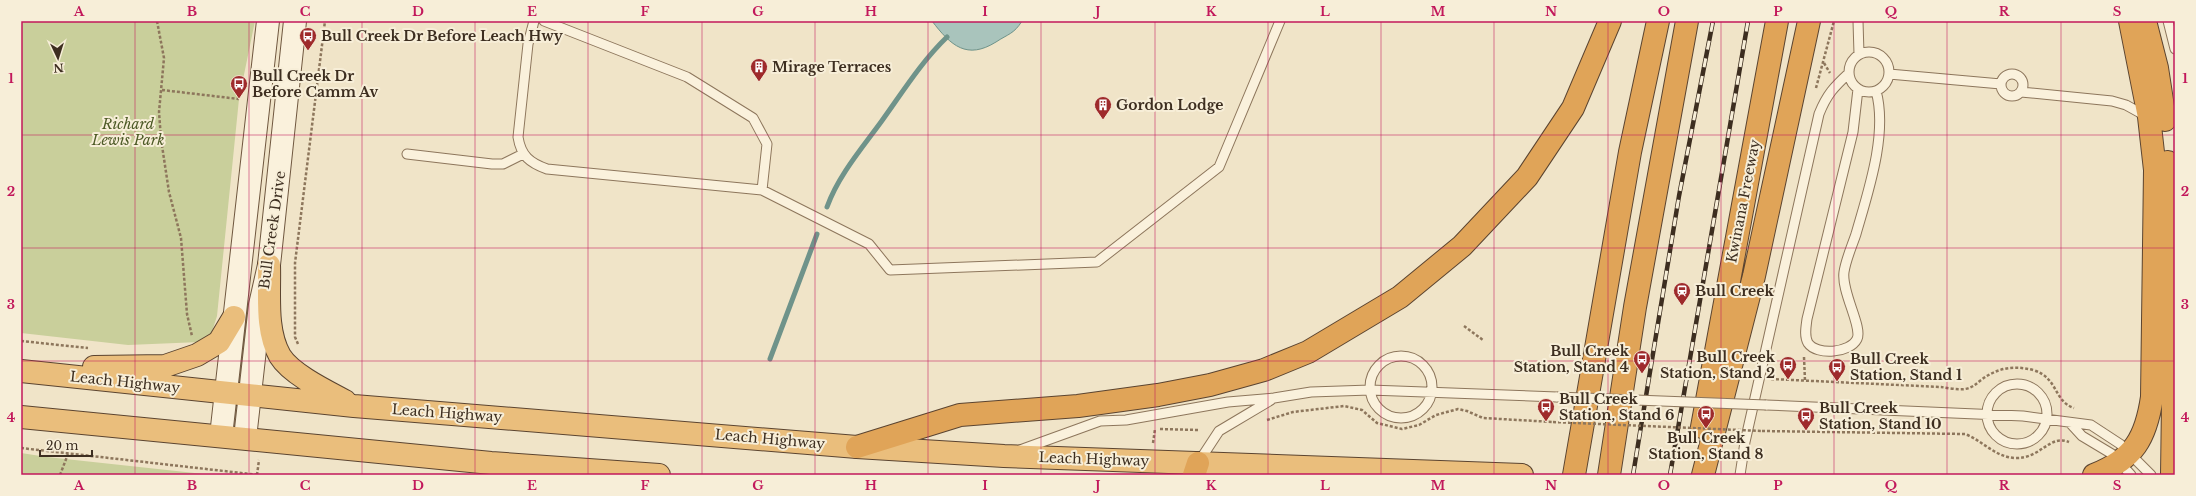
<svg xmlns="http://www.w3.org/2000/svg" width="2196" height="496" font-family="'Libre Baskerville',serif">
<rect width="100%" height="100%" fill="#f0e4c8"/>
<path fill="#c9cf9b" d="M21 21H255L239 99 217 316 211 335 200 342 128 345 21 333Z
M21 453 47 457 213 475H21Z"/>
<path fill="#a9c4bc" stroke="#6f938a" d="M932 21H1022C1014 34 1008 34 996 42 967 60 951 46 932 21Z"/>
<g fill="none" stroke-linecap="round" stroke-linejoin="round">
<path stroke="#6f938a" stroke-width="5" d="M827 207C838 176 862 148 881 122 902 93 921 62 947 37
M770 359 817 234"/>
<defs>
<path id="service" d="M534 21 528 44 518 137C521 156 530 163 547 169L762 190 869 244 890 270 1097 262 1219 167 1280 21
M544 21 687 77 753 118 767 144 762 190
M1858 21 1859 54
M2168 21 2175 49
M1849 72a20 20 0 1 1 40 0a20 20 0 1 1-40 0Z
M1889 74 2001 84
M2001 85a11 11 0 1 1 22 0a11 11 0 1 1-22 0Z
M1858 89 1853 132 1807 319C1806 327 1804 336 1808 343 1817 356 1850 353 1857 339 1863 327 1841 292 1844 272 1846 259 1852 246 1856 234 1868 192 1888 134 1876 91
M2021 92 2112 101 2126 105 2146 116
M407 154 492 164H503L523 154
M1370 387a31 31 0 1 1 62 0a31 31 0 1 1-62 0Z
M1987 414a30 30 0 1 1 60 0a30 30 0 1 1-60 0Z
M1766 405 2023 416 2091 425 2120 444 2151 475
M2071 424 2082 436 2112 454 2131 475
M1020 450 1100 421 1126 420 1228 402 1274 398 1311 392 1370 390 1557 397
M1198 463 1219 431 1271 400
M1740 475 1745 442 1819 114C1827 94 1834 87 1849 73"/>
<path id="secondary" d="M221 436 268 21
M245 438 260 305 269 265 295 21"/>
<path id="trunk" d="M269 265C270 293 265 330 280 356 291 374 326 391 345 401
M94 367 165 366 197 355 219 342 234 317
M21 371 354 406 857 447 1004 456 1522 475
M21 417 491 463 659 475"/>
<path id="motorway" d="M2145 21 2157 68 2165 120
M2168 162 2175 254 2172 475
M1702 427 1777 21
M857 447 960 415 1078 406 1158 395 1210 385 1264 370 1308 352 1400 297 1462 246 1527 177 1573 108 1610 21
M1194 475 1198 463
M1574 475 1630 152 1658 21
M1609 475 1635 307 1687 21
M1703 475 1754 276 1809 21
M2094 475C2134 459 2146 438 2152 397L2155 170 2149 117 2130 21"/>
</defs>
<use href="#service" stroke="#8d765c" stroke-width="11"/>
<use href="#secondary" stroke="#6f573f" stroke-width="24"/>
<use href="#trunk" stroke="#5b4430" stroke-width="24"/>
<use href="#motorway" stroke="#5b4430" stroke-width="24"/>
<path stroke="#8d765c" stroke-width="2.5" stroke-dasharray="3 2" stroke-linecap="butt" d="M157 21 164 58 159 112 161 139 169 192 181 238 187 314 192 336
M1824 63 1830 73
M1816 88 1834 21
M162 90 239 99
M1464 326 1483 340
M21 341 88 348
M298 344 295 337V263L325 21
M1804 357 1805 381
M1771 379 1941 387C1948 388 1958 390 1965 389 1972 388 1976 384 1981 380 1997 368 2013 365 2033 370 2059 378 2053 401 2074 408
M1267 420 1293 412 1344 406 1362 410 1377 423 1402 429 1419 425 1436 415 1458 409 1467 411 1483 418 1553 422
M1160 429 1199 430
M1762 431 1965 434C1983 441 1995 457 2015 458 2041 459 2049 434 2069 442
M1153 443 1155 429
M21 448 259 475
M60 475 68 454
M257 475 259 460"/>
<use href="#service" stroke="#faf1dc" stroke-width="9"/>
<use href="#secondary" stroke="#faf1dc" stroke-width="22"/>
<use href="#trunk" stroke="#eabe7c" stroke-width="22"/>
<use href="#motorway" stroke="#e0a458" stroke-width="22"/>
<defs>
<path id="rail" d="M1633 475 1679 196 1713 21
M1670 475 1748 21"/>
</defs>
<use href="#rail" stroke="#3d2e20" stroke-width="4.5"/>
<use href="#rail" stroke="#f7eed8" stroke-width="3" stroke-dasharray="9" stroke-linecap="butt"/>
<defs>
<path id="service-bridge" d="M1557 397 1766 405"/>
</defs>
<use href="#service-bridge" stroke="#8d765c" stroke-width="11" stroke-linecap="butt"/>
<path stroke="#8d765c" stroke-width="2.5" stroke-dasharray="3 2" stroke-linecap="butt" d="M1553 422 1762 431"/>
<use href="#service-bridge" stroke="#faf1dc" stroke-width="9"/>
</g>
<path fill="none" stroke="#c2185b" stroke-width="1" stroke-opacity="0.55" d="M135 21V475M249 21V475M362 21V475M475 21V475M588 21V475M702 21V475M815 21V475M928 21V475M1041 21V475M1155 21V475M1268 21V475M1381 21V475M1494 21V475M1608 21V475M1721 21V475M1834 21V475M1947 21V475M2061 21V475M21 135H2175M21 248H2175M21 361H2175"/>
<defs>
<symbol id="bus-pin" viewBox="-11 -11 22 30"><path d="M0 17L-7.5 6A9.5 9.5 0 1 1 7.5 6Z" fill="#9e2a2b" stroke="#f7eed8"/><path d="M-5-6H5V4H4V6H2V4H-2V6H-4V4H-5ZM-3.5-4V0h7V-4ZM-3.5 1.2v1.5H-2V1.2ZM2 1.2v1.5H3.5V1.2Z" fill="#fff"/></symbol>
<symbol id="building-pin" viewBox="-11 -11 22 30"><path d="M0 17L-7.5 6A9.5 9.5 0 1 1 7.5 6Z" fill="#9e2a2b" stroke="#f7eed8"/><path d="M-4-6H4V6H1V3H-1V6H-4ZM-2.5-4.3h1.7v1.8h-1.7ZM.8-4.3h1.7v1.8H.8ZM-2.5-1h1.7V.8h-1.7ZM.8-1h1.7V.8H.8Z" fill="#fff"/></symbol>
<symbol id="station-pin" viewBox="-11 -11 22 30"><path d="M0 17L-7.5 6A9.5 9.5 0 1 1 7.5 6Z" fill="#9e2a2b" stroke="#f7eed8"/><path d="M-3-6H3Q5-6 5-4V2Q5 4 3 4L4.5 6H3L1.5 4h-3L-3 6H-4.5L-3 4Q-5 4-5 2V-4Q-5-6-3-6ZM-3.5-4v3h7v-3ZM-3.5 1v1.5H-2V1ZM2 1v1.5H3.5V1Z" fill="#fff"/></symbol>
</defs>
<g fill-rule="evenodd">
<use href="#bus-pin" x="298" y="26" width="20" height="27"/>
<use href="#building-pin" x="749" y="57" width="20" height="27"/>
<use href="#bus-pin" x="229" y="74" width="20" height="27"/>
<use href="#building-pin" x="1093" y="95" width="20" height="27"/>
<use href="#station-pin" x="1672" y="281" width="20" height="27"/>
<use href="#bus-pin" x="1632" y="349" width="20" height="27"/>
<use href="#bus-pin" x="1778" y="355" width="20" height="27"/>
<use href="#bus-pin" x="1827" y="357" width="20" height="27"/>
<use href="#bus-pin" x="1536" y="397" width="20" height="27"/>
<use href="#bus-pin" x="1696" y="404" width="20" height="27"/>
<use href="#bus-pin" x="1796" y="406" width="20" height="27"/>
</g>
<g text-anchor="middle" stroke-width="4" stroke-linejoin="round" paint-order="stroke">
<g font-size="14" font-weight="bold" fill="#3d2e20" stroke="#f7eed8" text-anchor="start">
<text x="321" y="41">Bull Creek Dr Before Leach Hwy</text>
<text x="772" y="72">Mirage Terraces</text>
<text x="252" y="81">Bull Creek Dr<tspan x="252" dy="16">Before Camm Av</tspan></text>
<text x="1116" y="110">Gordon Lodge</text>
<text x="1695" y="296">Bull Creek</text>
<text x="1629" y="356" text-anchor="end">Bull Creek<tspan x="1629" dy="16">Station, Stand 4</tspan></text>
<text x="1775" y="362" text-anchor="end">Bull Creek<tspan x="1775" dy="16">Station, Stand 2</tspan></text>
<text x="1850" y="364">Bull Creek<tspan x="1850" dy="16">Station, Stand 1</tspan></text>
<text x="1559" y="404">Bull Creek<tspan x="1559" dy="16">Station, Stand 6</tspan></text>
<text x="1819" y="413">Bull Creek<tspan x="1819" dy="16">Station, Stand 10</tspan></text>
<text x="1706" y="443" text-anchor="middle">Bull Creek<tspan x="1706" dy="16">Station, Stand 8</tspan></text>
</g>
<g font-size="14" font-style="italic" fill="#4d5a26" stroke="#f7eed8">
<text x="128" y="129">Richard<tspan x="128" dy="16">Lewis Park</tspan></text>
</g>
<g font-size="14" fill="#3d2e20" stroke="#f7eed8">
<text transform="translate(1743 201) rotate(-79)" y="5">Kwinana Freeway</text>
<text transform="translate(272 230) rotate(-82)" y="5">Bull Creek Drive</text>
<text transform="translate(125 382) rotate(6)" y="5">Leach Highway</text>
<text transform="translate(447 413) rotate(4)" y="5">Leach Highway</text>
<text transform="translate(770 439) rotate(5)" y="5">Leach Highway</text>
<text transform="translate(1094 459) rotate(2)" y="5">Leach Highway</text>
</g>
</g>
<rect width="2196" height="496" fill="none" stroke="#f7eed8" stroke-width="44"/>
<g transform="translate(58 58) rotate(176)" stroke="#f7eed8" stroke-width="3" paint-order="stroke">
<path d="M0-3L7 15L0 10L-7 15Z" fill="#3d2e20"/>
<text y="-6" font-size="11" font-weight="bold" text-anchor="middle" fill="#3d2e20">N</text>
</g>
<path d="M40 450v6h52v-6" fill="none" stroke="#3d2e20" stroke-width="2"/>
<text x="46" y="450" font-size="12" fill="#3d2e20" stroke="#f7eed8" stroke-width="3" paint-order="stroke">20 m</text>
<rect x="22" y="22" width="2152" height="452" fill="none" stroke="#c2185b" stroke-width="1.5"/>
<g font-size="13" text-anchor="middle" font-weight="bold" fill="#c2185b">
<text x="79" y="16">A</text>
<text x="192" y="16">B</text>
<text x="305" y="16">C</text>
<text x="418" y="16">D</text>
<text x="532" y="16">E</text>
<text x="645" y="16">F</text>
<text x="758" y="16">G</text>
<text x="871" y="16">H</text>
<text x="985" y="16">I</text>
<text x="1098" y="16">J</text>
<text x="1211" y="16">K</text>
<text x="1325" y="16">L</text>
<text x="1438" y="16">M</text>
<text x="1551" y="16">N</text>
<text x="1664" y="16">O</text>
<text x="1778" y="16">P</text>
<text x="1891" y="16">Q</text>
<text x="2004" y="16">R</text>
<text x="2117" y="16">S</text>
<text x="11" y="83">1</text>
<text x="2185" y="83">1</text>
<text x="11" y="196">2</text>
<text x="2185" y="196">2</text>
<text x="11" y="309">3</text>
<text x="2185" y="309">3</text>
<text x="11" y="422">4</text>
<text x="2185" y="422">4</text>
<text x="79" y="490">A</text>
<text x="192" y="490">B</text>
<text x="305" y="490">C</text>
<text x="418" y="490">D</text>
<text x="532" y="490">E</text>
<text x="645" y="490">F</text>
<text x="758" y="490">G</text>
<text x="871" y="490">H</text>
<text x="985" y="490">I</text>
<text x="1098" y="490">J</text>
<text x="1211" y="490">K</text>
<text x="1325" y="490">L</text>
<text x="1438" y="490">M</text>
<text x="1551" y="490">N</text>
<text x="1664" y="490">O</text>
<text x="1778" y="490">P</text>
<text x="1891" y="490">Q</text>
<text x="2004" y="490">R</text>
<text x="2117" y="490">S</text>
</g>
</svg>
